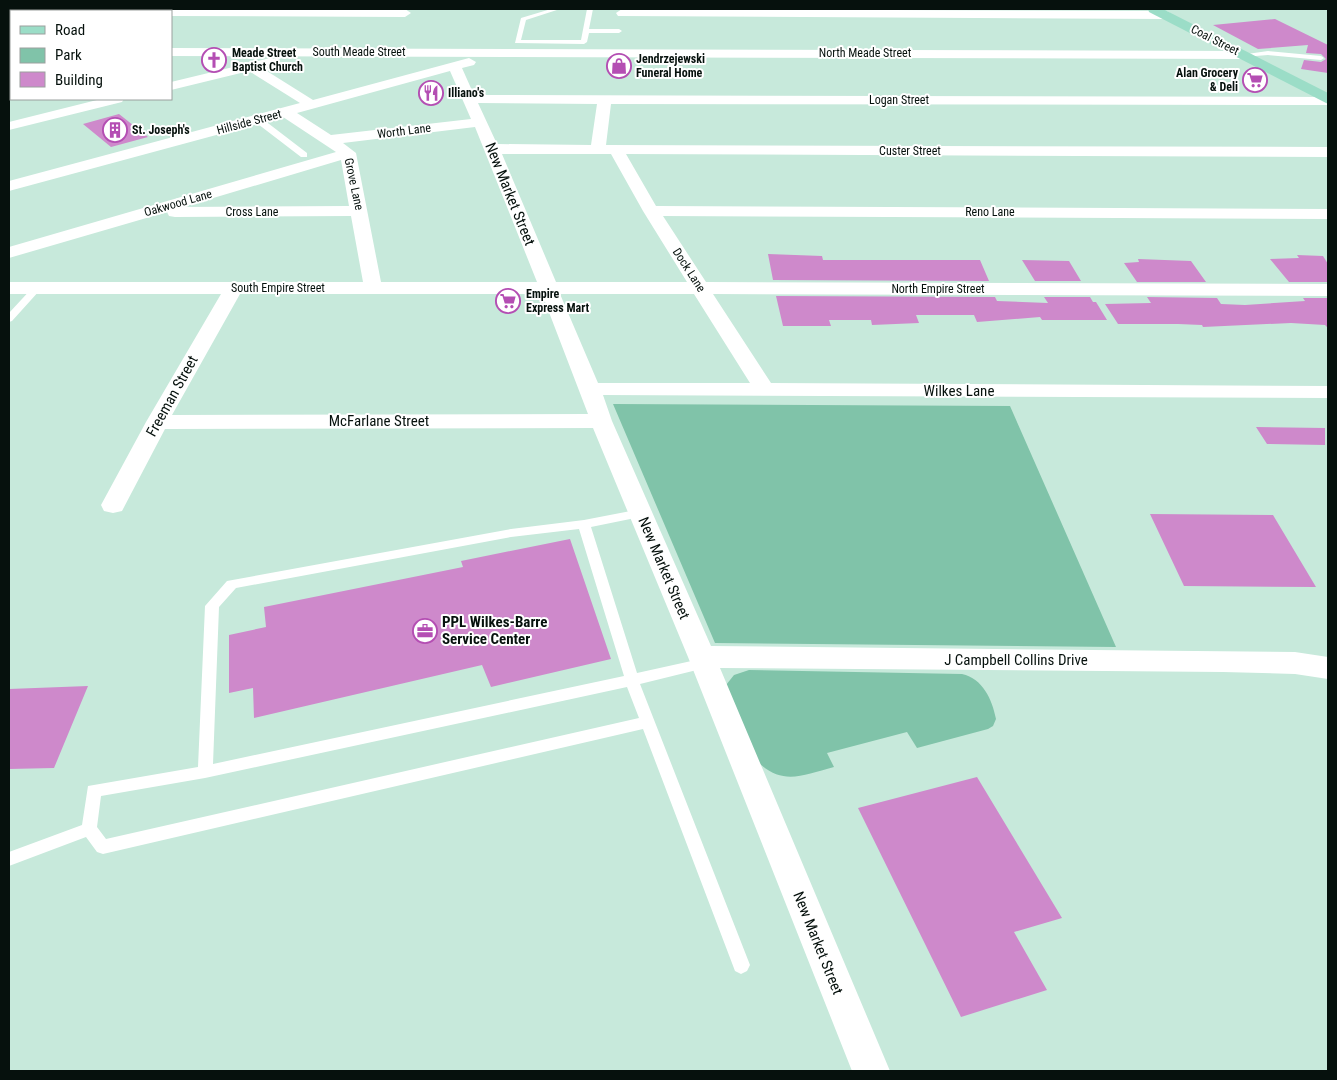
<svg xmlns="http://www.w3.org/2000/svg" width="1337" height="1080" font-family="'Roboto Condensed',sans-serif">
<rect width="100%" height="100%" fill="#c7e9db"/>
<path fill="#80c3a9" d="M613 404 1010 406 1116 647 715 643Z
M749 670 962 674C983 679 992 699 996 719L993 726 988 729 917 748 907 732 827 753 834 767C800 776 780 787 753 757L726 685 734 675Z"/>
<path fill="#ce89cb" d="M1275 19 1328 45V73L1301 69 1304 60 1321 62 1326 59 1321 54 1306 53 1308 45 1258 49 1213 25Z
M119 114 148 137 111 147 83 124Z
M768 254 822 256 823 260H980L989 281 773 280Z
M1297 255 1323 256 1328 264V282H1289L1270 259 1299 258Z
M1138 259 1191 261 1206 282H1137L1124 263 1139 262Z
M1022 260 1069 261 1081 281H1035Z
M776 296 995 297 997 301 1048 303 1044 297H1090L1093 302H1096L1107 320H1042L1040 317 977 322 974 315H916L919 323 872 325 871 320H829L831 326H783Z
M1147 297 1217 298 1221 304 1245 305 1305 301 1303 298H1328V328L1325 325 1291 323 1203 327 1202 325 1178 324H1118L1105 304 1151 303Z
M1256 427 1325 428V445L1267 444Z
M1150 514 1273 515 1316 587 1184 586Z
M570 539 611 659 491 687 482 665 254 718 253 688 229 693V635L266 627 264 607 463 567 461 561Z
M88 686 54 768 9 769V689Z
M977 777 1062 918 1014 932 1047 990 961 1017 858 808Z"/>
<g fill="none" stroke-linecap="round" stroke-linejoin="round">
<path fill="#fff" fill-rule="evenodd" d="M551 9H560L526 20 521 40H581L587 9H593L589 29H619L622 31 619 33H589L587 42 584 44 515 43 521 18Z
M1268 51 1321 56 1324 58 1321 60 1268 55 1243 57 1240 55Z
M254 117H260L307 153V157H301L254 121Z
M37 285 40 286V290L12 321 9 322V313L34 286Z
M641 509 647 513 645 516 591 527 637 673 705 658 710 659 712 663 710 667 705 668 640 684 750 965 747 971 741 974 735 971 643 729 103 854 97 852 86 837 9 866V852L82 825 88 786 198 767 205 606 227 581 511 529 584 520ZM579 529 624 676 213 764 219 607 236 588 511 537ZM627 687 639 718 106 839 97 827 101 796 205 778Z"/>
<path fill="#fff" fill-rule="evenodd" d="M9 9H15L16 11H11V15H9Z
M117 9H129L127 11H115Z
M167 9H405L411 13 405 17 171 16V11H166Z
M622 9 1167 11 1173 15 1167 19 618 16 616 13Z
M9 47H11V55H9Z
M171 48 1243 51 1249 55 1243 59 171 56Z
M270 58 275 59 277 62 275 65 262 68 313 100 469 58 476 62 474 65 462 68 474 95 1328 97V105L611 104 606 145 1328 147V157L626 154 656 206 1328 209V219L663 216 706 282 1328 284V296L713 294 771 383 1328 386V398L603 395 612 421 711 646 1295 652 1328 657V679L1295 674 1223 672 720 668 890 1071H852L688 657 593 428 165 429 122 511 113 513 104 511 101 505 146 422 221 294H9V282H363L351 216 175 217 169 216 167 212 9 258V247L336 152 283 117 9 191V181L300 103 249 71 171 90V82ZM450 71 471 119 331 135 297 113ZM478 103 597 104 591 145 497 144ZM475 127 537 282H381L356 153 343 143ZM502 154H611L643 211 687 282H556ZM341 160 349 206 183 207ZM240 294H542L588 414 172 415ZM560 294H694L750 383H598Z
M101 99H124L122 102 9 130V122Z"/>
<path fill="#fff" fill-rule="evenodd" d="M9 9H21L20 11H11V15L9 14Z"/>
<path fill="#9bddc7" fill-rule="evenodd" d="M1148 9H1163L1328 93V104L1149 12Z"/>
</g>
<defs>
<symbol id="church-ring" viewBox="-11 -11 22 22"><circle r="9.5" fill="#fff" stroke="#b44eb3" stroke-width="1.5"/><path d="M-1.2-6h2.4v3.5h3.3v2.4h-3.3V6h-2.4V-.1h-3.3v-2.4h3.3Z" fill="#b44eb3"/></symbol>
<symbol id="shop-ring" viewBox="-11 -11 22 22"><circle r="9.5" fill="#fff" stroke="#b44eb3" stroke-width="1.5"/><path d="M-5-2.5h2.3a2.7 3.5 0 0 1 5.4 0H5L5.5 6h-11ZM-1.5-2.5h3a1.5 2.3 0 0 0-3 0Z" fill="#b44eb3"/></symbol>
<symbol id="supermarket-ring" viewBox="-11 -11 22 22"><circle r="9.5" fill="#fff" stroke="#b44eb3" stroke-width="1.5"/><path d="M-6-5.5h2.5l.6 2H6L4.5 2H-2.5L-4.4-4H-6ZM-1.5 3.2a1.3 1.3 0 1 0 .1 0ZM3 3.2a1.3 1.3 0 1 0 .1 0Z" fill="#b44eb3"/></symbol>
<symbol id="restaurant-ring" viewBox="-11 -11 22 22"><circle r="9.5" fill="#fff" stroke="#b44eb3" stroke-width="1.5"/><path d="M-5-6h1v4h1v-4h1v4h1v-4h1v5L-1.5 .5V6h-2V.5L-5-1ZM5-6V6H3V1.5H1.5Q1.5-4 5-6Z" fill="#b44eb3"/></symbol>
<symbol id="building-ring" viewBox="-11 -11 22 22"><circle r="9.5" fill="#fff" stroke="#b44eb3" stroke-width="1.5"/><path d="M-4-6H4V6H1V3H-1V6H-4ZM-2.5-4.3h1.7v1.8h-1.7ZM.8-4.3h1.7v1.8H.8ZM-2.5-1h1.7V.8h-1.7ZM.8-1h1.7V.8H.8Z" fill="#b44eb3"/></symbol>
<symbol id="office-ring" viewBox="-11 -11 22 22"><circle r="9.5" fill="#fff" stroke="#b44eb3" stroke-width="1.5"/><path d="M-6-3h4V-5.5h4V-3h4V5H-6ZM-1-4.5V-3h2v-1.5ZM-6 0V1H6V0Z" fill="#b44eb3"/></symbol>
</defs>
<g fill-rule="evenodd">
<use href="#church-ring" x="200" y="46" width="28" height="28"/>
<use href="#shop-ring" x="605" y="52" width="28" height="28"/>
<use href="#supermarket-ring" x="1241" y="66" width="28" height="28"/>
<use href="#restaurant-ring" x="417" y="79" width="28" height="28"/>
<use href="#building-ring" x="101" y="116" width="28" height="28"/>
<use href="#supermarket-ring" x="494" y="287" width="28" height="28"/>
<use href="#office-ring" x="411" y="617" width="28" height="28"/>
</g>
<g text-anchor="middle" stroke-width="4" stroke-linejoin="round" paint-order="stroke">
<g font-size="12" fill="#06110d" stroke="#fff">
<text transform="translate(1215 40) rotate(27)" y="4">Coal Street</text>
<text x="359" y="56">South Meade Street</text>
<text x="865" y="57">North Meade Street</text>
<text x="899" y="104">Logan Street</text>
<text transform="translate(249 122) rotate(-15)" y="4">Hillside Street</text>
<text transform="translate(404 131) rotate(-7)" y="4">Worth Lane</text>
<text x="910" y="155">Custer Street</text>
<text transform="translate(354 184) rotate(78)" y="4">Grove Lane</text>
<text transform="translate(178 203) rotate(-16)" y="4">Oakwood Lane</text>
<text x="252" y="216">Cross Lane</text>
<text x="990" y="216">Reno Lane</text>
<text transform="translate(689 270) rotate(57)" y="4">Dock Lane</text>
<text x="278" y="292">South Empire Street</text>
<text x="938" y="293">North Empire Street</text>
</g>
<g font-size="12" font-weight="bold" fill="#06110d" stroke="#fff" text-anchor="start">
<text x="232" y="57">Meade Street<tspan x="232" dy="14">Baptist Church</tspan></text>
<text x="636" y="63">Jendrzejewski<tspan x="636" dy="14">Funeral Home</tspan></text>
<text x="1238" y="77" text-anchor="end">Alan Grocery<tspan x="1238" dy="14">&amp; Deli</tspan></text>
<text x="448" y="97">Illiano's</text>
<text x="132" y="134">St. Joseph's</text>
<text x="526" y="298">Empire<tspan x="526" dy="14">Express Mart</tspan></text>
</g>
<g font-size="15" fill="#06110d" stroke="#fff">
<text transform="translate(510 194) rotate(68)" y="5">New Market Street</text>
<text x="959" y="396">Wilkes Lane</text>
<text transform="translate(172 396) rotate(-61)" y="5">Freeman Street</text>
<text x="379" y="426">McFarlane Street</text>
<text transform="translate(664 568) rotate(67)" y="5">New Market Street</text>
<text x="1016" y="665">J Campbell Collins Drive</text>
<text transform="translate(818 943) rotate(68)" y="5">New Market Street</text>
</g>
<g font-size="15" font-weight="bold" fill="#06110d" stroke="#fff" text-anchor="start">
<text x="442" y="627">PPL Wilkes-Barre<tspan x="442" dy="17">Service Center</tspan></text>
</g>
</g>
<rect width="1337" height="1080" fill="none" stroke="#06110d" stroke-width="20"/>
<rect x="10" y="10" width="162" height="90" fill="#ffffff" stroke="#9ba09e"/>
<rect x="20" y="26" width="25" height="8" fill="#9bddc7" stroke="#9ba09e"/>
<text x="55" y="35" font-size="15" fill="#06110d">Road</text>
<rect x="20" y="48" width="25" height="15" fill="#80c3a9" stroke="#9ba09e"/>
<text x="55" y="60" font-size="15" fill="#06110d">Park</text>
<rect x="20" y="72" width="25" height="15" fill="#ce89cb" stroke="#9ba09e"/>
<text x="55" y="85" font-size="15" fill="#06110d">Building</text>
</svg>
